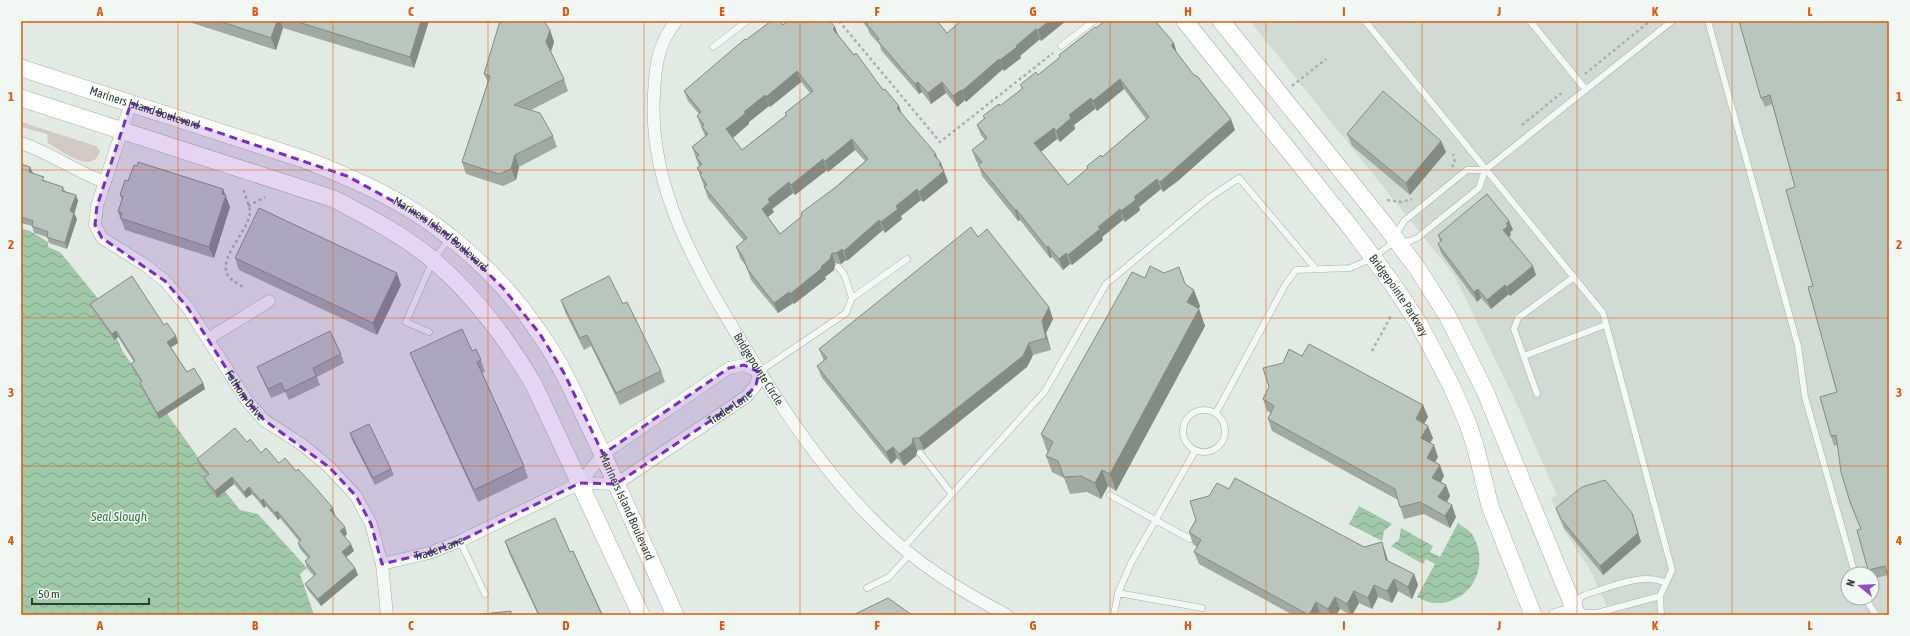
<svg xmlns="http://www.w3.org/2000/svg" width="1910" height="636" font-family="'Asap Condensed',sans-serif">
<defs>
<pattern id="water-waves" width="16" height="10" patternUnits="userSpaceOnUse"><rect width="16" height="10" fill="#9ec8a7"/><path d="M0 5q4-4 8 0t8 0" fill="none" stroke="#81a489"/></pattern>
</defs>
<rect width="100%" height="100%" fill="#e2eae4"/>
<path fill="#d0dcd3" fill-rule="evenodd" d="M1250 21H1889V615H1611L1589 568 1563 529 1551 498 1557 496 1521 413 1454 275ZM1848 574H1872V598H1848Z"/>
<path fill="#d3cac3" d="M21 122 96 146 100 151C93 176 62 151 48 143L47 134 21 127Z"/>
<path fill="url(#water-waves)" d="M21 228 30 231 48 242V247L60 252 100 301 123 352 200 460 240 510 258 514 307 568 300 574 314 615H21Z
M1359 506 1392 524 1384 531 1382 541 1349 524Z
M1458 523C1462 526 1469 530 1472 534 1491 564 1472 605 1434 603 1429 603 1422 599 1417 597L1435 564 1426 559 1423 564 1391 546 1399 540 1401 528 1433 546 1430 552 1440 557Z"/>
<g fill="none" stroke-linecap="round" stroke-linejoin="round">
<defs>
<path id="service" d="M1365 21 1603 313 1672 570 1660 596 1661 615
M1530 21 1586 90
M1708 21 1798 346 1805 397 1855 574
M1061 46 1094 21
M713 47 747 21
M1397 237V233L1404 221 1467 170H1485
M1401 241H1410L1417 238 1479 188 1485 170 1672 21
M852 298 907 259
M429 332 406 322 433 260 450 238
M1524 356 1605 325
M759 372 846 313 852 298 844 274 838 267
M1537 394 1514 329 1518 318 1574 277
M1183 431a21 21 0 1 1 42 0a21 21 0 1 1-42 0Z
M1216 413 1285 285 1296 270 1350 268 1373 258 1395 241
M920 453 951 493
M1110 495 1190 539
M460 541 485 594
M903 548 1045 391 1106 284 1209 198 1239 178 1315 268
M867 588 889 577 910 554
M1118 593 1202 608
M1660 596 1597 613H1581L1575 609 1581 597 1587 594C1612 587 1642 572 1666 583
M1865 598 1876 615
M1114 615 1118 593 1131 563 1195 451"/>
<g id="minor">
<path id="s1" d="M676 21C671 28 666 35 663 43 656 59 655 77 654 94 648 187 697 269 744 346 782 409 828 478 883 530 919 565 962 592 1007 615"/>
<path id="s2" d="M21 143C51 153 76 172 105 182L97 206 95 225 102 238 145 265 165 281 188 308 247 401 264 420 304 446 329 467 356 496 371 524 382 564 387 615"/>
<path d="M105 182 131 103"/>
<path d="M208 339 269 301"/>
<path d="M580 483 603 454 729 368 744 365 759 372"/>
<path id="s3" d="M382 564 429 553 460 541 580 483 616 484 746 397 756 385 759 372"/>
<path d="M1555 615 1575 609"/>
</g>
<g id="secondary">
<path id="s4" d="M1185 21 1351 228 1394 286 1419 324 1451 385 1468 424 1476 449 1490 506 1533 615"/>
<path d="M1221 21 1385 225 1417 268 1447 315 1485 391 1577 615"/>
<path id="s5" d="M21 68 306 160C357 180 409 203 451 238 485 265 516 298 540 334 562 365 577 400 593 434 622 494 648 555 675 615"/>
<path d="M21 98 334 199C368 217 403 235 433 260 474 295 507 339 534 385L641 615"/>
</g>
</defs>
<use href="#service" stroke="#a3b1a7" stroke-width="7"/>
<use href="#minor" stroke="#a3b1a7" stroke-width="13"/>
<use href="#secondary" stroke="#a3b1a7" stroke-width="18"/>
<path stroke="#a7b2ac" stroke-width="2.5" stroke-dasharray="3 3" stroke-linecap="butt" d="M839 21 940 142 1053 53
M1585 74 1650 21
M1292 86 1326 59
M1522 125 1564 91
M1452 167 1455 162 1453 154
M244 190C245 196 249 204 250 211 250 230 219 256 227 274 231 281 238 283 244 288
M1387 200 1402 202 1412 199
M248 206 265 197
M1372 351 1392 314"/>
<use href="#service" stroke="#f4f8f6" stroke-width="6"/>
<use href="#minor" stroke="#f4f8f6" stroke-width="12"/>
<use href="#secondary" stroke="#fff" stroke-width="17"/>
</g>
<path fill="#9faaa3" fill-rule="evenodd" d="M186 21H429L414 68 283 28 276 50Z
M862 21H937L947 33 961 21H1066L1041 41 1040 39 1020 56 1021 58 1004 71 1003 69 966 102 965 100 957 107 946 93 931 104 922 92 919 94 881 50 880 45 870 34 868 29Z
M1889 21 1888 575 1872 579V574H1869L1868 570 1861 529 1850 502 1837 445 1834 446 1831 436 1837 392 1813 286 1795 187 1772 104 1765 107 1761 98Z
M835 27 838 35 883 90 899 106 901 113 941 163 948 182 923 202 921 200 901 216 902 219 885 233 883 230 847 261 846 260 841 264 835 263 834 270 825 277 826 279 794 304 793 303 778 313 751 280 746 266 740 258 736 247 744 241 708 198 700 175 697 168 699 166 692 147 705 136 697 116 699 114 688 101 684 91 746 40ZM801 82 810 93 785 113 786 115 742 150 733 138 749 124V122L769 106 770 107ZM855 150 865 161 801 217 780 234 768 217 774 212 772 209 793 193 795 195 827 170 828 172Z
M1096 28 1174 43 1177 54 1235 130 1179 180 1163 192 1161 189 1139 207 1140 210 1137 213 1125 222 1123 220 1102 237 1103 240 1072 265 1070 264 1063 270 1052 257 1050 258 1020 220 1018 221 982 176 979 165 976 161 972 150 985 140 981 135 977 125 984 119 983 116 1000 106 1022 89 1020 85 1038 75 1060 58 1059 55ZM1124 89 1146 119 1102 157 1087 166 1088 169 1068 185 1041 152 1057 139 1060 142 1075 129 1074 125 1095 109 1097 111Z
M550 30 554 42 551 52 564 79 568 91 531 110 553 136 557 147 519 167 516 180 503 186 466 174 462 162 488 83 484 74Z
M1347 134 1441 141 1446 152 1410 195 1352 146Z
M21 164 30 167 32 173 45 181 63 187 65 191 76 195 78 201 74 213 77 219 67 249 49 243 47 237 34 233 32 226 21 223Z
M128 181 223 189 230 207 214 258 125 230 118 212 122 200 120 195Z
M1509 221 1513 230 1510 232 1511 235 1509 237 1536 275 1510 296 1509 294 1491 309 1481 298 1477 302 1441 253 1438 244 1440 242 1438 235Z
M978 237 1049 307 1053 319 1046 333 1051 350 1033 355 1027 367 924 450H917L916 456 904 466 897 458 891 464 822 378 817 366 824 361 819 349Z
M235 258 401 285 377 335 239 270Z
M1145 278 1185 284 1200 306 1199 309 1205 326 1116 491 1108 486 1101 499 1087 492 1070 494 1064 478 1052 472 1046 456 1048 452 1047 451 1041 434Z
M561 300 623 304 661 371 665 382 620 405 591 346 584 350 565 312Z
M90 304 164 325 176 336 178 343 171 347 187 372 203 383 205 389 159 419 142 389 140 383 141 382 133 370 131 364 134 362 118 337 114 340 93 310Z
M472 351 481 360 485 372 482 373 524 466 528 478 478 502 415 365 410 353Z
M341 354 344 363 317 377 320 385 289 400 285 392 271 398 261 376 257 367Z
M1302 356 1423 405 1428 417 1424 424 1433 438 1430 443 1438 457 1435 462 1444 476 1441 482 1446 485 1450 496 1447 502 1456 517 1450 528 1424 514 1404 519 1398 500 1272 431 1268 419 1271 413 1267 411 1263 399 1283 363Z
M350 433 391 469 394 475 375 485 352 440Z
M247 442 261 453 279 463 296 471 335 515 347 534 345 536 354 551 346 557 355 568 358 575 321 606 308 590 305 584 314 576 307 568 305 561 308 558 300 549 298 543 299 541 280 518 278 520 266 506 264 508 252 494 246 498 234 484 217 498 206 484 204 478 207 475 199 466 197 459Z
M1229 489 1364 547 1382 542 1388 561 1414 574 1418 585 1412 599 1398 591 1392 603 1378 597 1372 609 1359 603 1352 615H1350L1340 609 1336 615H1322L1320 614 1319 615H1293L1199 564 1194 552 1197 547 1193 544 1189 532 1209 496Z
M1556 508 1635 522 1641 542 1603 575 1564 528Z
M505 541 570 552 573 551 603 615H538L509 553Z"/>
<path fill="#828b84" d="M277 21H280L283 28 276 50 271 38Z
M421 21H429L414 68 410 57Z
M1049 21H1066L1041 41 1038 30Z
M835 27 839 37 833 29Z
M1036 29 1040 39 1020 56 1021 58 1004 71 1000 60 1016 46Z
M550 30 554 42 550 54 546 42Z
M1174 43 1177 54 1174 56 1171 45Z
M999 59 1003 69 966 102 962 91Z
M797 71 801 82 770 107 766 97Z
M1120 79 1124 89 1097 111 1093 101Z
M918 82 922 92 919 94 915 84Z
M942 82 946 93 931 104 928 93Z
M961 90 965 100 957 107 953 96Z
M765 95 769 106 749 122V124L730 140 726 129 744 112Z
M1091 98 1095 109 1074 125 1075 129 1060 142 1056 131 1069 115Z
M899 106 903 117 897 108Z
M1231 119 1235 130 1179 180 1163 192 1160 182Z
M1054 128 1057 139 1038 154 1034 143Z
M852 139 855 150 828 172 825 161Z
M1441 141 1446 152 1410 195 1406 183Z
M936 154 939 164 941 163 948 182 923 202 919 192 934 155Z
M515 155 519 167 516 180 511 169Z
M823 159 827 170 795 195 791 185Z
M30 167 33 173 29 172Z
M1157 179 1161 189 1139 207 1140 210 1125 222 1121 211 1134 197Z
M789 182 793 193 772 209 774 212 765 219 762 209 768 199Z
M223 189 230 207 214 258 209 247Z
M917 189 921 200 901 216 902 219 885 233 881 222 896 206Z
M76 195 78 201 73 218 70 211Z
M1016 209 1020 220 1018 221 1015 210Z
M1120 209 1123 220 1102 237 1103 240 1072 265 1068 255 1098 227Z
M74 213 77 219 67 249 65 243Z
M879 220 883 230 847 261 844 251Z
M1509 221 1513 230 1510 232 1511 235 1506 239 1503 230 1506 224Z
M1048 246 1052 257 1050 258 1047 248Z
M842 249 846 260 841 264 837 253Z
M832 253 835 263 834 270 825 277 826 279 794 304 790 294 821 267Z
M1066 253 1070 264 1063 270 1059 259Z
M1533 266 1536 275 1510 296 1507 287Z
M397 273 401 285 377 335 373 323Z
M1505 285 1509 294 1491 309 1487 300Z
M1478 289 1481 298 1477 302 1474 292Z
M1194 290 1200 306 1193 319 1187 302Z
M789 292 793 303 778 313 774 303Z
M1049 307 1053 319 1046 333 1051 350 1046 338 1042 321Z
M1199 309 1205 326 1116 491 1110 474Z
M116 331 118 337 114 340 112 334Z
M176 336 178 343 170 348 167 342Z
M1029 343 1033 355 1027 367 924 450 919 438Z
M203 383 205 389 159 419 157 413Z
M1423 405 1428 417 1420 431 1416 419Z
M1428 426 1433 438 1426 450 1421 438Z
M913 438 917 450 916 456 904 466 899 454Z
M1434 445 1438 457 1431 469 1427 458Z
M893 447 897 458 891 464 886 452Z
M1440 465 1444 476 1437 489 1432 478Z
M1102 470 1108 486 1101 499 1095 483Z
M232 477 234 484 217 498 215 491Z
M1446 485 1450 496 1443 509 1438 497Z
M249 487 252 494 246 498 244 492Z
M263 499 266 506 264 508 261 501Z
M1452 505 1456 517 1450 528 1445 516Z
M333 508 335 515 333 517 330 510Z
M277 511 280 518 278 520 275 513Z
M1632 513 1641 542 1603 575 1600 566Z
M345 527 347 534 343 538 340 531Z
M1382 542 1386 554 1391 572 1386 560Z
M351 544 354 551 344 559 342 552Z
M355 568 358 575 321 606 318 599Z
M1414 574 1418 585 1412 599 1408 587Z
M1394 579 1398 591 1392 603 1387 591Z
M1374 585 1378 597 1372 609 1368 598Z
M1354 591 1359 603 1352 615H1351L1347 604Z
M1335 597 1340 609 1336 615H1330L1328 609Z
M1316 602 1320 614 1319 615H1309Z"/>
<path fill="#b9c6bd" stroke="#828b84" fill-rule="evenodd" d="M219 21H277L271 38Z
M295 21H421L410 57Z
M500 21H544L550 30 546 42 564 79 514 105 540 113 553 136 515 155 511 169 499 174 462 162 490 76 484 74Z
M771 21H780L783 25 788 21H830L835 27 833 29 854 55 856 53 883 90 885 89 899 106 897 108 936 154 934 155 941 163 939 164 944 171 919 192 917 189 896 206 898 209 881 222 879 220 844 251 842 249 837 253H832L830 259 821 267 822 268 790 294 789 292 774 303 748 270 742 255 736 247 747 238 704 187 707 185 700 175 702 173 697 168 702 164 696 157 699 155 692 147 708 134 702 127 704 125 697 116 701 112 684 91 745 39 746 40ZM797 71 813 91 785 113 787 115 742 150 726 129 746 113 744 112 765 95 766 97ZM852 139 868 159 836 187 802 212 801 217 780 234 762 209 770 202 768 199 789 182 791 185 823 159 825 161Z
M867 21H937L947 33 961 21H1049L1038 30 1036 29 1016 46 1017 47 1000 60 999 59 962 91 961 90 953 96 942 82 928 93 918 82 915 84 877 40 879 39 867 24 868 22Z
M1105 21H1155L1174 43 1171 45 1193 74 1198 77 1231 119 1175 169 1160 182 1157 179 1134 197 1136 199 1133 202 1121 211 1120 209 1098 227 1100 229 1068 255 1066 253 1059 259 1048 246 1047 248 1016 209 1015 210 978 165 982 162 972 150 987 138 977 125 985 118 983 116 999 104 1000 106 1023 88 1020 85 1036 72 1038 75 1060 57 1059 55 1095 27 1096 28ZM1120 79 1149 117 1102 157 1101 155 1087 166 1088 168 1068 185 1034 143 1054 128 1056 131 1071 118 1069 115 1091 98 1093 101Z
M1739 21H1889V580L1885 566 1868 570 1857 530 1861 529 1850 502 1841 472 1836 435 1831 436 1820 397 1837 392 1808 287 1813 286 1786 190 1795 187 1770 95 1761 98Z
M1383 91 1441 141 1406 183 1347 134Z
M138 162 223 189 222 194 226 195 209 247 120 218 122 213 118 212 123 196 120 195 125 180 128 181 134 165 137 166Z
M21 164 30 167 29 172 44 177 42 180 63 187 62 191 76 195 70 211 74 213 65 243 47 237 48 232 32 226 33 221 21 217Z
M1487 194 1509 221 1506 224 1508 226 1503 230 1533 266 1507 287 1505 285 1487 300 1478 289 1474 292 1438 244 1442 240 1438 235Z
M259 208 397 273 373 323 235 258Z
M971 227 978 237 987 229 1049 307 1042 321 1046 338 1029 343 1023 356 919 438H913L912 444 899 454 893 447 886 452 817 366 827 358 819 349Z
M1150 266 1164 273 1179 267 1185 284 1194 290 1187 302 1199 309 1110 474 1102 470 1095 483 1081 476 1064 477 1058 461 1046 456 1053 442 1041 434 1132 272 1145 278Z
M132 276 164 325 167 323 176 336 167 342 187 372 194 368 203 383 157 413 140 383 142 381 131 364 135 361 116 331 112 334 90 304Z
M609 276 623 304 627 302 661 371 616 393 587 335 580 338 561 300Z
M462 329 472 351 476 349 481 360 477 362 524 466 474 490 410 353Z
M330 331 341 354 313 368 316 376 285 391 281 383 268 389 257 367Z
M1309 344 1423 405 1416 419 1428 426 1421 438 1434 445 1427 458 1440 465 1432 478 1446 485 1438 497 1452 505 1445 516 1420 502 1400 507 1395 489 1268 419 1274 406 1263 399 1269 387 1263 368 1283 363 1289 349 1302 356Z
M369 424 391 469 373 478 350 433Z
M235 428 247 442 250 439 261 453 266 448 279 463 285 458 296 471 298 469 313 485 333 508 330 510 345 527 340 531 351 544 342 552 355 568 318 599 305 584 316 574 305 561 310 557 298 543 301 540 277 511 275 513 263 499 261 501 249 487 244 492 232 477 215 491 204 478 209 474 197 459Z
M1235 478 1364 547 1382 542 1386 560 1414 574 1408 587 1394 579 1387 591 1374 585 1368 598 1354 591 1347 604 1335 597 1328 609 1316 602 1309 615 1194 552 1201 540 1189 532 1196 520 1190 501 1209 496 1217 483 1229 489Z
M1605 480 1632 513 1638 533 1600 566 1561 519 1556 508 1582 487Z
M555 518 570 552 573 551 602 615H539L505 541Z
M888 598 912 615H853Z
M511 611V615H474Z"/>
<path fill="#7b2cbf" fill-opacity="0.2" stroke="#7b2cbf" stroke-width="3" stroke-dasharray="8 5" stroke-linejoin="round" d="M131 103 347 176 415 213 451 237 503 288 540 334 564 373 603 454 729 368 744 365 759 372 756 385 746 397 616 484 580 483 460 541 429 553 382 564 371 524 356 496 329 467 264 420 247 401 188 308 165 281 102 238 95 225 97 206Z"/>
<path fill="none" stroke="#de580e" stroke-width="1" stroke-opacity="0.55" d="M178 21V615M333 21V615M488 21V615M644 21V615M800 21V615M955 21V615M1110 21V615M1266 21V615M1422 21V615M1577 21V615M1732 21V615M21 170H1889M21 318H1889M21 466H1889"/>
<g text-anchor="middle" stroke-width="3" stroke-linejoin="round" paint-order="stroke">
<g font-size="12" fill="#2a4132" stroke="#f1f7f3">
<text dy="4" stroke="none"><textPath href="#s5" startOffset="130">Mariners Island Boulevard</textPath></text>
<text dy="4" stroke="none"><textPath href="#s5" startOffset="454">Mariners Island Boulevard</textPath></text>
<text dy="4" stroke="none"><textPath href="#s4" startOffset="348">Bridgepointe Parkway</textPath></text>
<text dy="4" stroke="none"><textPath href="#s1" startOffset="377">Bridgepointe Circle</textPath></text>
<text dy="4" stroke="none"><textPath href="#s2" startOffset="368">Fathom Drive</textPath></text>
<text dy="4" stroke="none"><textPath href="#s3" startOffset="388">Trader Lane</textPath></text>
<text dy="4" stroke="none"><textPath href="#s5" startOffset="790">Mariners Island Boulevard</textPath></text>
<text dy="4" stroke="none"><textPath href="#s3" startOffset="59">Trader Lane</textPath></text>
</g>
<g font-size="13" font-style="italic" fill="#367444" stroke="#f1f7f3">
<text x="119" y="521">Seal Slough</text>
</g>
</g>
<rect width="1910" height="636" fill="none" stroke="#f1f7f3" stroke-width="44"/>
<g transform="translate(1860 586) rotate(288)"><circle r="19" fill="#f1f7f3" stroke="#a1aea6"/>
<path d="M0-3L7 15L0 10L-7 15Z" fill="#8f4bca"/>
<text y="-6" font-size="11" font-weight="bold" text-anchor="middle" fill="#2a4132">N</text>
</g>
<path d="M32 598v6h117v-6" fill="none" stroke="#2a4132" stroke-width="2"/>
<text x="38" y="598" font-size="12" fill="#2a4132" stroke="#f1f7f3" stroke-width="3" paint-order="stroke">50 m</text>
<rect x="22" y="22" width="1866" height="592" fill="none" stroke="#de580e" stroke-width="1.5"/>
<g font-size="13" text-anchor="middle" font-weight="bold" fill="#de580e">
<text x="100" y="16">A</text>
<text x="255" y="16">B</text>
<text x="411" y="16">C</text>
<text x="566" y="16">D</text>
<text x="722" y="16">E</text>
<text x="877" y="16">F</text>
<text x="1033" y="16">G</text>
<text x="1188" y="16">H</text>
<text x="1344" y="16">I</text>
<text x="1499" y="16">J</text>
<text x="1655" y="16">K</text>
<text x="1810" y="16">L</text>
<text x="11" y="101">1</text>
<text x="1899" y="101">1</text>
<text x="11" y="249">2</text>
<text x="1899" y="249">2</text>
<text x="11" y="397">3</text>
<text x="1899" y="397">3</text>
<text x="11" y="545">4</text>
<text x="1899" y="545">4</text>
<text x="100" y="630">A</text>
<text x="255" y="630">B</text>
<text x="411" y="630">C</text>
<text x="566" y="630">D</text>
<text x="722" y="630">E</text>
<text x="877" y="630">F</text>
<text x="1033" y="630">G</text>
<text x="1188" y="630">H</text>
<text x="1344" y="630">I</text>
<text x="1499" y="630">J</text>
<text x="1655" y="630">K</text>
<text x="1810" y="630">L</text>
</g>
</svg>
